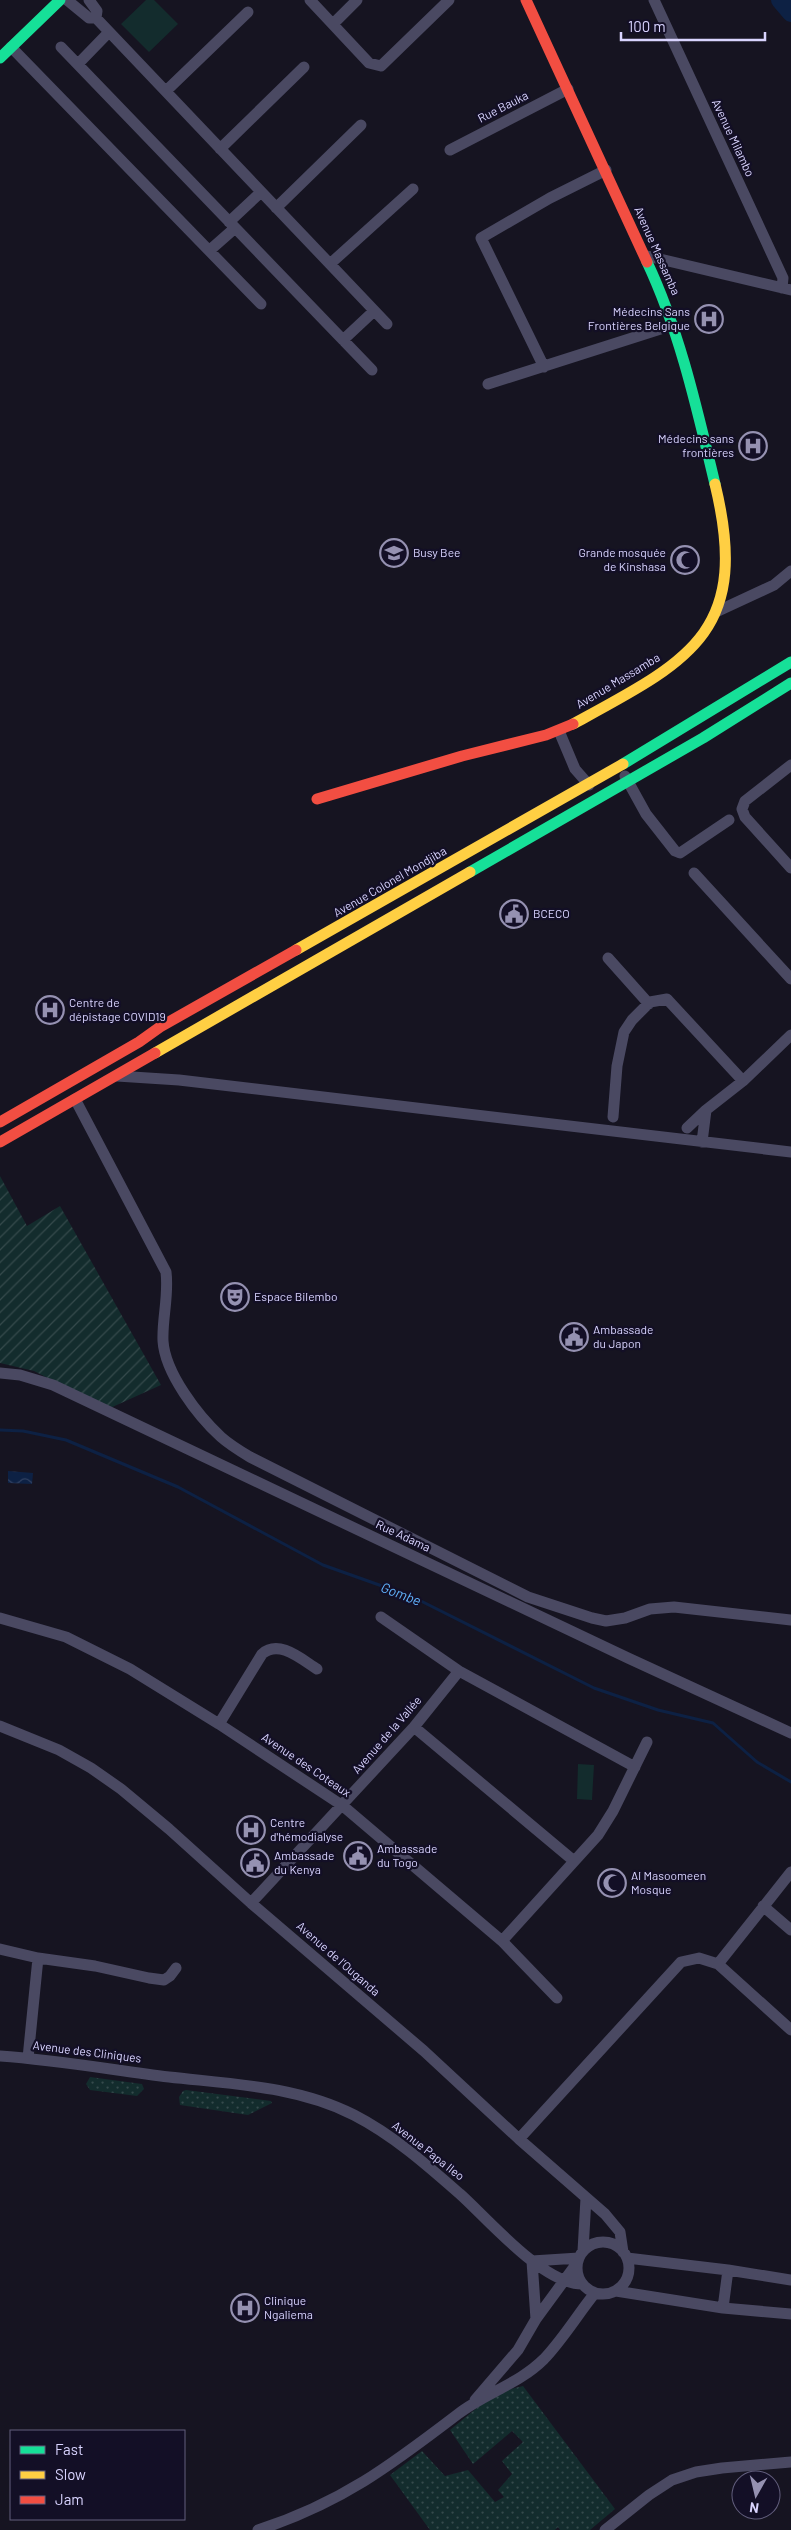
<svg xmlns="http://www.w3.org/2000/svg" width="791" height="2530" font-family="Barlow,sans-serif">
<defs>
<pattern id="grass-dots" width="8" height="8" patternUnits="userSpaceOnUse" patternTransform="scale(1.25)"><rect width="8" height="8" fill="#132c2d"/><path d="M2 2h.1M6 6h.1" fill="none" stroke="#354a4c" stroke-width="1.8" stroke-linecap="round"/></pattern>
<pattern id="garden-furrows" width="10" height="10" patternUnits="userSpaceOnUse" patternTransform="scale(1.25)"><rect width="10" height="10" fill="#132c2d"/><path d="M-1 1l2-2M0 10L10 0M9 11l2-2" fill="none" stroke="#354a4c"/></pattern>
<pattern id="water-waves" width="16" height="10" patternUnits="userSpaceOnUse" patternTransform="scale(1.25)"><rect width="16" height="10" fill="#0d2144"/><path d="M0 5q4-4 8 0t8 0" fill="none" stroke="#304060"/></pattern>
</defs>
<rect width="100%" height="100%" fill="#161421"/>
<path fill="url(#grass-dots)" d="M90 2077 142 2084 144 2089 137 2096 90 2090 86 2084Z
M186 2090 271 2101 272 2103 248 2115 180 2105 179 2097 183 2091Z
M523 2386 615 2509 590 2530H560L558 2527 555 2530H430L390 2475 422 2451 445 2476 468 2470 495 2502 504 2497 498 2490 512 2474 502 2461 523 2442 512 2431 473 2464 450 2430 495 2393Z"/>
<path fill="#132c2d" d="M146 0H154L178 24 149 52 121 24Z
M578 1764 594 1765 592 1800 577 1799Z"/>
<path fill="url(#garden-furrows)" d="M0 1176 27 1226 60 1206 161 1385 108 1409 34 1371 0 1363Z"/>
<path fill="url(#water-waves)" d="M8 1471 33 1473 32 1484 8 1483Z"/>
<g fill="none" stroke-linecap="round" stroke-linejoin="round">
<path stroke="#0d2144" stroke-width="3" d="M0 1430 23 1431 66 1440 178 1487 323 1565 413 1597 594 1688 658 1710 713 1723 757 1762 791 1782"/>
<path stroke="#0d2144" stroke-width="18" d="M780 0 791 13"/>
<path stroke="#4a4962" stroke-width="11" d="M67 0 89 18H96L97 11 89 0
M310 0 369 63 381 66 449 0
M654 0 783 278 782 288
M96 18 387 324
M333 24 357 0
M11 47 261 304
M61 47 372 370
M78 64 109 32
M166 91 248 12
M220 149 304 67
M450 150 568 89
M276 208 361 125
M229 222 261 192
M210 250 235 228
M647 256 791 290
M330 264 413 189
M343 340 374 311
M544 367 481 238 550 198 606 170
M488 384 673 325
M718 611 774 585 791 571
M559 731 575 769 589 785
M791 765 745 801 742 809 745 817 791 868
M625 776 646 814 675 851 680 853 729 820
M694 873 791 979
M608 958 649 1004
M117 1076 179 1080 791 1152
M75 1099 166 1272C169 1296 162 1318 163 1341 165 1373 198 1416 221 1437 230 1445 240 1451 250 1457L528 1597 592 1618 606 1621 625 1618 650 1609 674 1607 791 1620
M613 1117 617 1066 624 1032 632 1020 650 1002 667 999 743 1081
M687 1128 706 1110
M702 1142 706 1110 743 1081 791 1035
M0 1373 20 1375 53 1385 628 1658 791 1733
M381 1617 459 1671 635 1767
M0 1618 66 1637 130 1669 219 1724 343 1806 502 1941 557 1998
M219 1724 262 1654C279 1639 301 1659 317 1669
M0 1726 59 1750 91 1768 121 1789 169 1829 251 1903 424 2051 519 2139 605 2214 620 2232 623 2252
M414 1727 574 1861
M251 1903 414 1727 459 1671
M763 1906 791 1930
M502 1941 598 1835 613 1811 647 1742
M0 1949 38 1958
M718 1964 791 1872
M0 2056C57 2060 113 2070 169 2077 231 2084 297 2086 354 2115 393 2135 427 2165 460 2194 488 2219 543 2284 582 2284
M28 2058 38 1958 95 1966 149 1978 164 1980 170 1976 176 1968
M519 2139 681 1962 699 1958 718 1964 791 2030
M577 2268a26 26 0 1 1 52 0a26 26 0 1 1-52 0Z
M583 2251 586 2198
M627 2258 728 2270 791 2280
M532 2261 536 2319
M532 2261 579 2258
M616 2291 723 2308 791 2314
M723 2308 728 2270
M475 2400 518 2350 536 2319 577 2263
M258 2530C341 2503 390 2466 458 2414 485 2393 519 2384 544 2359 563 2339 578 2314 595 2293
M605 2530 649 2495 672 2480 696 2472 722 2468 791 2462"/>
<path stroke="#16e098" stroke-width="11" d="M0 58 60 0
M647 262C680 332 697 409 715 484
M623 764 791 662
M470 872 703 738 791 683"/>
<path stroke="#ffcf43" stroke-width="11" d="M573 724C691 660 751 632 715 484
M296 950 623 764
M155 1053 470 872"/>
<path stroke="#f24e42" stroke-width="11" d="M526 0 647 262
M317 799 462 756 546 735 573 724
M0 1122 139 1042 160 1027 296 950
M0 1142 155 1053"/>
</g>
<defs>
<symbol id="hospital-ring" viewBox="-11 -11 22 22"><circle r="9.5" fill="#130f26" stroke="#9591b1" stroke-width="1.5"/><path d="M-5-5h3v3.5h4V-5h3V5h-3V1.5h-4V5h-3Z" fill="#9591b1"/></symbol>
<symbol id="school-ring" viewBox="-11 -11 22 22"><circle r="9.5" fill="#130f26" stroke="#9591b1" stroke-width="1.5"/><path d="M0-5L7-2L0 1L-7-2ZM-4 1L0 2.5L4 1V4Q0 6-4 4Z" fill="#9591b1"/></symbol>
<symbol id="mosque-ring" viewBox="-11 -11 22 22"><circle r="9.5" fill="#130f26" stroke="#9591b1" stroke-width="1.5"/><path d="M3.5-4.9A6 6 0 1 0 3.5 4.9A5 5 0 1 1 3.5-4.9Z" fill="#9591b1"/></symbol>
<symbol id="civic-ring" viewBox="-11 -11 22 22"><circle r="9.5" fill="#130f26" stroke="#9591b1" stroke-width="1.5"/><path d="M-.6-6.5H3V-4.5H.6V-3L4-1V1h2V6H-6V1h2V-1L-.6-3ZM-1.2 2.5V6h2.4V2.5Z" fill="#9591b1"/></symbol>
<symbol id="theatre-ring" viewBox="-11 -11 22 22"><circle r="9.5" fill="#130f26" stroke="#9591b1" stroke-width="1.5"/><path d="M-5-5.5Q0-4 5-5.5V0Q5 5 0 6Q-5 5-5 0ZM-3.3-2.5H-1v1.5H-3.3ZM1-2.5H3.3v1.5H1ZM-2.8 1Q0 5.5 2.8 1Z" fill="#9591b1"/></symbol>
</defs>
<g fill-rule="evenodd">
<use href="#hospital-ring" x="693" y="303" width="32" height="32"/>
<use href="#hospital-ring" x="737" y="430" width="32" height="32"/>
<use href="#school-ring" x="378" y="537" width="32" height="32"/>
<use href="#mosque-ring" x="669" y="544" width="32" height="32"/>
<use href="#civic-ring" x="498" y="898" width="32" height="32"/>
<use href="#hospital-ring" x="34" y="994" width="32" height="32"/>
<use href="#theatre-ring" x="219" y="1281" width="32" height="32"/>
<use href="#civic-ring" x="558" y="1321" width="32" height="32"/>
<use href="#hospital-ring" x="235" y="1814" width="32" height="32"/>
<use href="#civic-ring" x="342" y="1840" width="32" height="32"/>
<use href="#civic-ring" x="239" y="1847" width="32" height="32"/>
<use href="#mosque-ring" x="596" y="1867" width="32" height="32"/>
<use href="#hospital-ring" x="229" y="2292" width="32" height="32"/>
</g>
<g text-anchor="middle" stroke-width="4.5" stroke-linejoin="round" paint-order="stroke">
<g font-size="12" fill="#d9d4ff" stroke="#130f26">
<text transform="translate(503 107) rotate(-27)" y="4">Rue Bauka</text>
<text transform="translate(733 138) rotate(65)" y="4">Avenue Milambo</text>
<text transform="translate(657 251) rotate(66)" y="4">Avenue Massamba</text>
<text transform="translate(618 681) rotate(-31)" y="4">Avenue Massamba</text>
<text transform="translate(390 882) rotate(-30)" y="4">Avenue Colonel Mondjiba</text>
<text transform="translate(403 1536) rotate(25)" y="4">Rue Adama</text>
<text transform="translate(387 1735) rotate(-49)" y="4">Avenue de la Vallée</text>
<text transform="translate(306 1765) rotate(34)" y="4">Avenue des Coteaux</text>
<text transform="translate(338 1959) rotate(41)" y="4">Avenue de l’Ouganda</text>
<text transform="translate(87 2052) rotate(7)" y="4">Avenue des Cliniques</text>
<text transform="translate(428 2151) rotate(38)" y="4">Avenue Papa Ileo</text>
</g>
<g font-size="12" fill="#d9d4ff" stroke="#130f26" text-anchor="start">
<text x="690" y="316" text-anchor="end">Médecins Sans<tspan x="690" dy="14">Frontières Belgique</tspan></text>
<text x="734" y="443" text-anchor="end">Médecins sans<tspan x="734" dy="14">frontières</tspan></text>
<text x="413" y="557">Busy Bee</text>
<text x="666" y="557" text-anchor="end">Grande mosquée<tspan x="666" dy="14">de Kinshasa</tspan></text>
<text x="533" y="918">BCECO</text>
<text x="69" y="1007">Centre de<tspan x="69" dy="14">dépistage COVID19</tspan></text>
<text x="254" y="1301">Espace Bilembo</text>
<text x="593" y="1334">Ambassade<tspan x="593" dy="14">du Japon</tspan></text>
<text x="270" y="1827">Centre<tspan x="270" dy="14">d'hémodialyse</tspan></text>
<text x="377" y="1853">Ambassade<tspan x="377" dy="14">du Togo</tspan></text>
<text x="274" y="1860">Ambassade<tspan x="274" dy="14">du Kenya</tspan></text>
<text x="631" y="1880">Al Masoomeen<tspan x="631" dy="14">Mosque</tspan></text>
<text x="264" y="2305">Clinique<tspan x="264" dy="14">Ngaliema</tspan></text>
</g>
<g font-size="14" font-style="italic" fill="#62b6ff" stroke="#130f26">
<text transform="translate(401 1594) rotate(21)" y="5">Gombe</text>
</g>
</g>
<rect x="10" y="2430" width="175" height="90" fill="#130f26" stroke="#625e7d"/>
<rect x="20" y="2446" width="25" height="8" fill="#16e098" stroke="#625e7d"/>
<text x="55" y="2455" font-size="15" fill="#d9d4ff">Fast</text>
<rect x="20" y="2471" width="25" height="8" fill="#ffcf43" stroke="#625e7d"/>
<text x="55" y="2480" font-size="15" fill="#d9d4ff">Slow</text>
<rect x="20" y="2496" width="25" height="8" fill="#f24e42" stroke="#625e7d"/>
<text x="55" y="2505" font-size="15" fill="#d9d4ff">Jam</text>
<g transform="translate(756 2495) rotate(188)"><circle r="24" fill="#130f26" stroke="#625e7d"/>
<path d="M0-4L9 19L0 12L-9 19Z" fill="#9591b1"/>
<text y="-8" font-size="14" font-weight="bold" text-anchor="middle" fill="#d9d4ff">N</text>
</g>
<path d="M621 32v8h144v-8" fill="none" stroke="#d9d4ff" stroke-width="2.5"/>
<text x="628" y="32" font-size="15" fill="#d9d4ff" stroke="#130f26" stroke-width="4" paint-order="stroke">100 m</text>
</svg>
